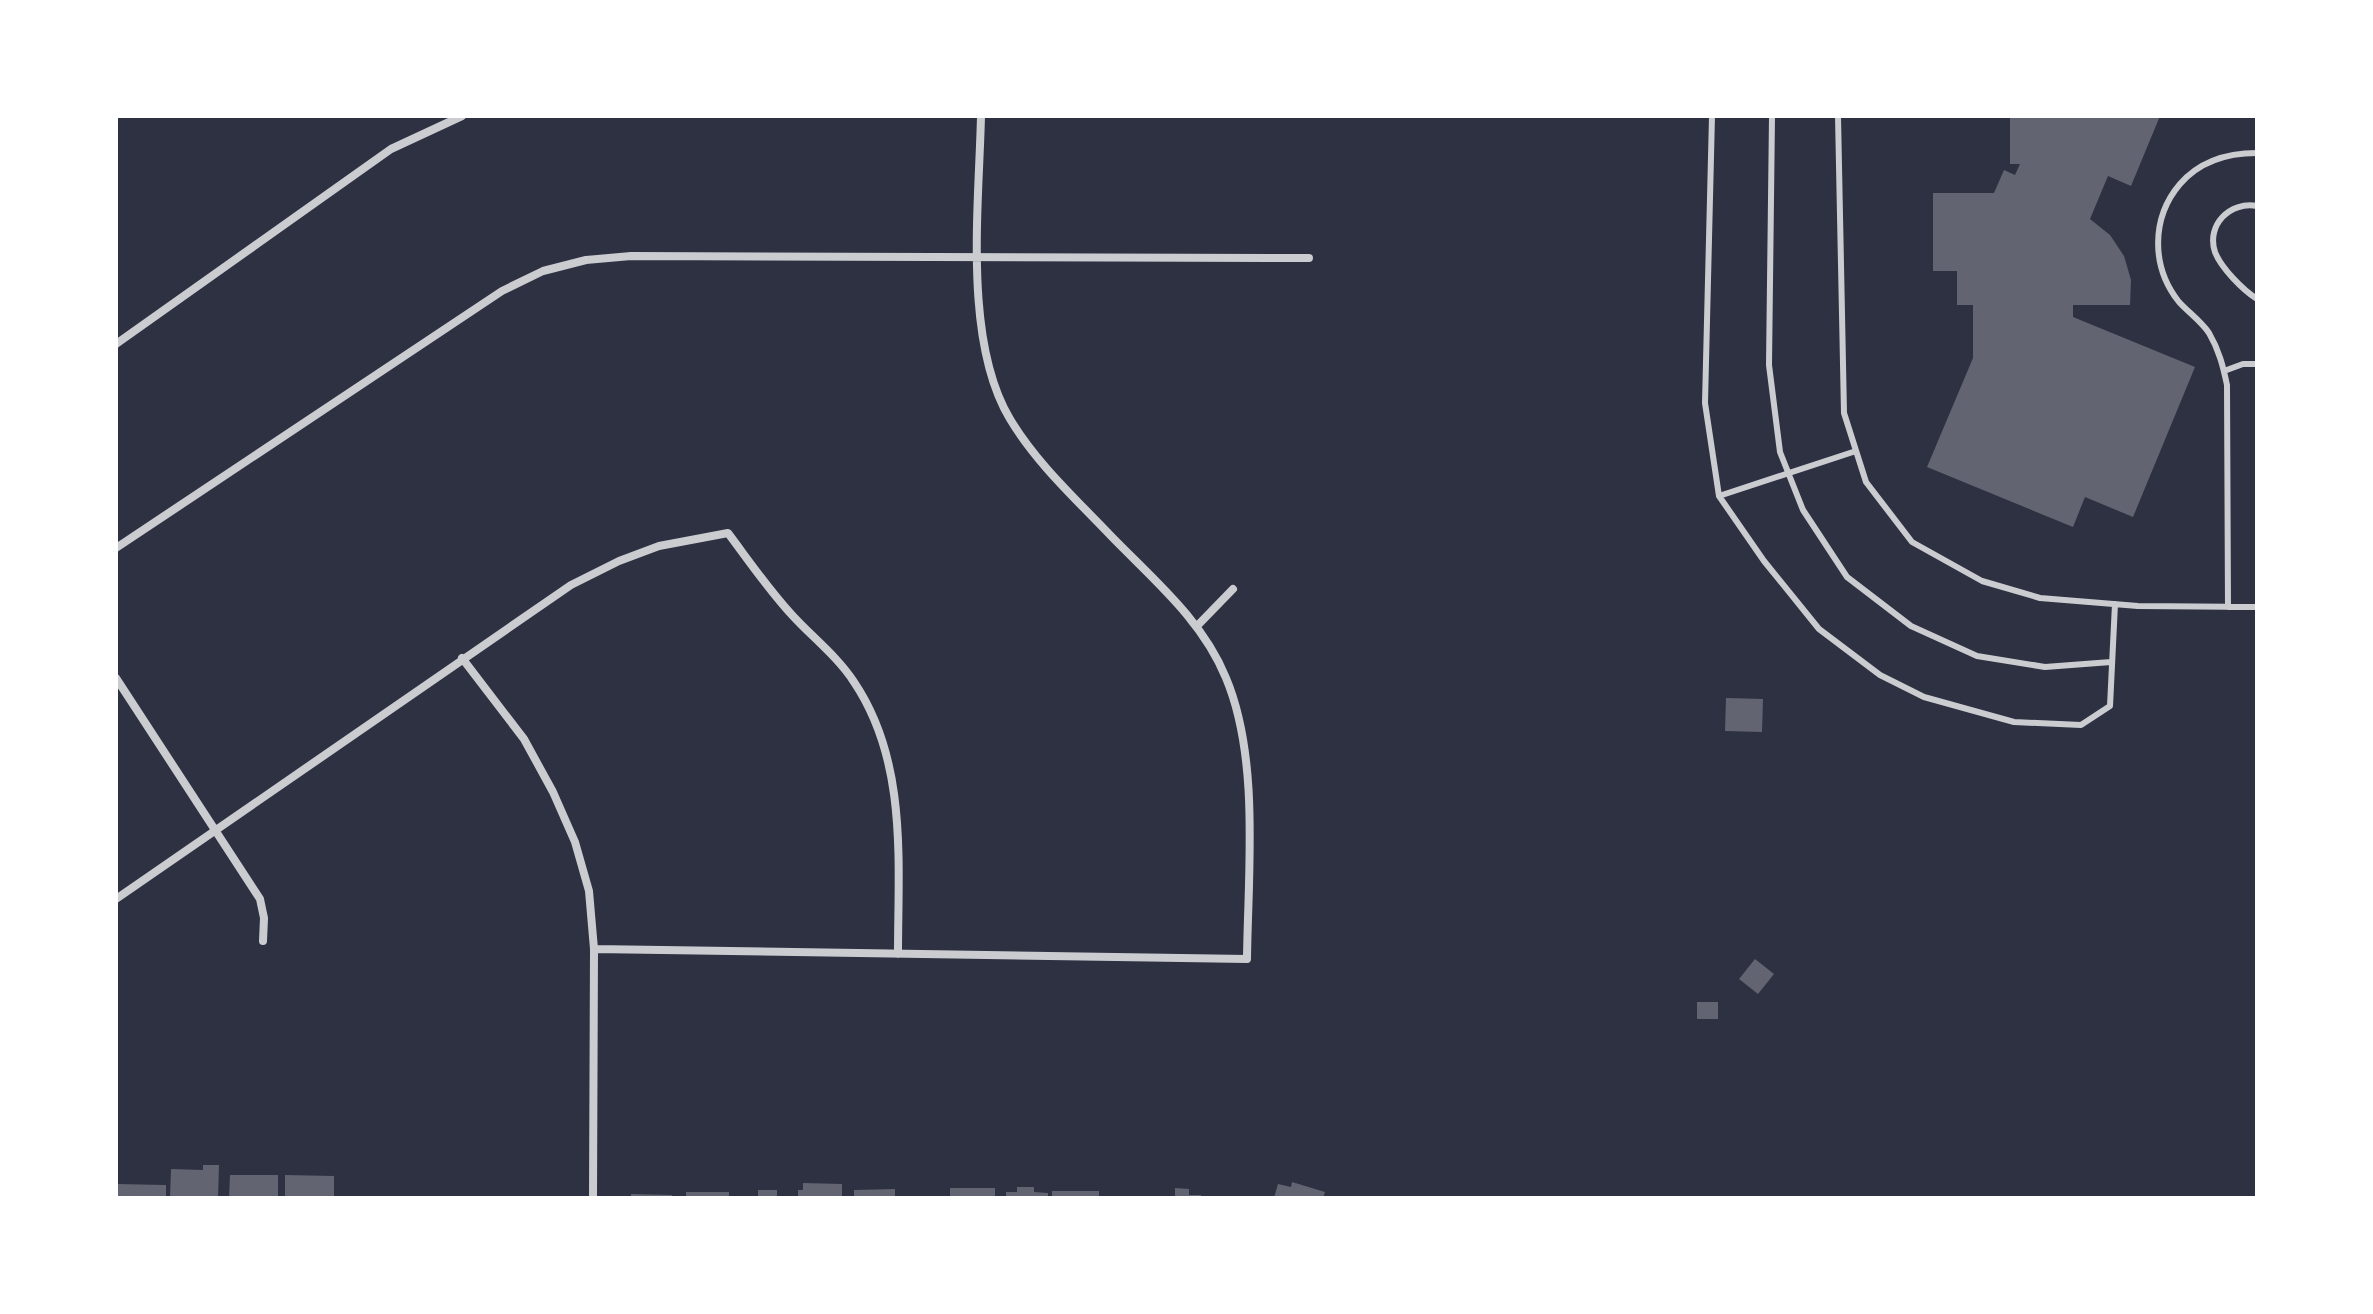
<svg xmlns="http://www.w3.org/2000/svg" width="2373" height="1314" font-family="'Asap Condensed',sans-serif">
<rect width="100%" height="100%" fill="#2d3142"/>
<path fill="#626471" d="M2010 116H2160L2131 186 2108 176 2090 219 2110 235 2124 256 2131 280 2130 305H2073V317L2195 367 2133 517 2085 497 2073 527 1927 467 1973 358V305H1957V271H1933V193H1994L2004 170 2015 175 2020 164H2010Z
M1726 698 1763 699 1762 732 1725 731Z
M1755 959 1774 974 1758 994 1739 979Z
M1697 1002H1718V1019H1697Z
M203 1165H219L218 1198H170L171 1169 203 1170Z
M230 1175H278V1198H229Z
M285 1175 334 1176V1198H285Z
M1292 1182 1325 1192 1323 1198H1274L1278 1184 1291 1187Z
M803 1183 842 1184V1198H798V1190H803Z
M117 1184 166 1185V1198H117Z
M1017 1187H1034V1192L1048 1193V1198H1006V1192H1017Z
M950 1188H995V1198H950Z
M1175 1188 1189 1189V1195H1201V1198H1175Z
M895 1189V1198H854V1190Z
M758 1190H777V1198H758Z
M1052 1191H1099V1198H1052Z
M686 1192H729V1198H686Z
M631 1194 672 1195V1198H631Z"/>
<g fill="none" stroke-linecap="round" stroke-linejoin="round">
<path stroke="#caccd0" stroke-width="6" d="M1712 116 1705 403 1719 496 1764 561 1819 629 1880 675 1924 697 2014 722 2081 725 2110 706 2115 604
M1772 116 1769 365 1780 452 1803 510 1847 577 1911 626 1977 656 2045 667 2111 662
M1838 116 1844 413 1866 482 1912 542 1982 581 2040 598 2138 606 2257 607
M2257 206C2230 201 2206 225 2215 252 2221 268 2243 290 2257 299
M2224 371 2243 364H2257
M1719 496 1856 451
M2228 607 2227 385C2223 366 2219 350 2209 333 2201 321 2189 313 2179 302 2151 267 2151 218 2180 184 2200 161 2227 153 2257 153"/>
<path stroke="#caccd0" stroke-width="8" d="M116 344 391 149 462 116
M116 548 502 291 543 271 586 260 631 256 1309 258
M1198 625 1233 589
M462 658 524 739 553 792 575 842 589 891 594 949 593 1198
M116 678 260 899 264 918 263 941
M116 899 571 585 619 561 659 546 728 533C749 561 768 589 792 615 812 637 838 657 854 682 908 762 898 862 898 954
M594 949 1247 959C1248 872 1260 759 1226 678 1203 621 1155 581 1113 538 1077 500 1037 464 1010 419 963 341 979 206 981 116"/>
</g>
<rect width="2373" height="1314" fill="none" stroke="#ffffff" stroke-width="236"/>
</svg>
